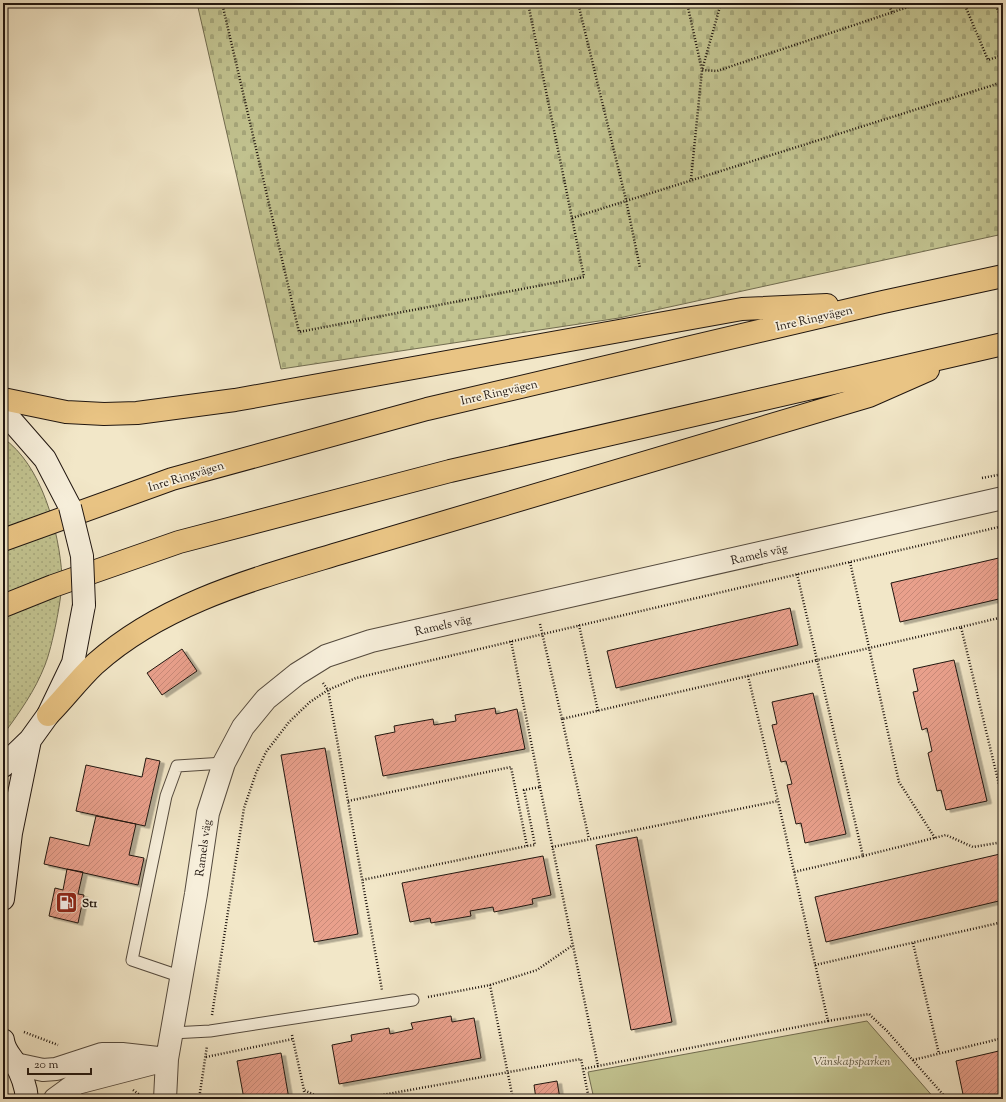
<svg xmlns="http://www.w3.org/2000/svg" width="1006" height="1102" font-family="'Sorts Mill Goudy',serif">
<defs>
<pattern id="grass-dots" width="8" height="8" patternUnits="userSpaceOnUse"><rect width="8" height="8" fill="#c2c390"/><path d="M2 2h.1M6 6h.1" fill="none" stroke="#a6a77b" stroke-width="1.8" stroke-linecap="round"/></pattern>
<pattern id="cemetery-stones" width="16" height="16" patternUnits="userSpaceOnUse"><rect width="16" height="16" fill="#c2c390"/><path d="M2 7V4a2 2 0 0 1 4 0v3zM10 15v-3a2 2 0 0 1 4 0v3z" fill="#a6a77b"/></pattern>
<pattern id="building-hatch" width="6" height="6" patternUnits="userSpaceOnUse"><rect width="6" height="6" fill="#e9a08c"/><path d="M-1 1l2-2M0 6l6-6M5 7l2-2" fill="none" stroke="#c88978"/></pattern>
<filter id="shadow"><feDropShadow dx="4.5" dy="2.5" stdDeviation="0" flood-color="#0004"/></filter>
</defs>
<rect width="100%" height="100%" fill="#f2e7c8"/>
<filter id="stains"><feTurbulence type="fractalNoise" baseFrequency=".005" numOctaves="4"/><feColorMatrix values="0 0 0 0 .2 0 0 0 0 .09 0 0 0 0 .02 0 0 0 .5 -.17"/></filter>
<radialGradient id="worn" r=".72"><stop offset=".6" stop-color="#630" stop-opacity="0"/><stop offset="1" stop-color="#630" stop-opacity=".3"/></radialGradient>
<path fill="url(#grass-dots)" stroke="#716c50" d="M3 438C42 465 59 531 62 576 63 594 52 648 45 665 35 691 19 713 3 735Z"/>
<path fill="url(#cemetery-stones)" stroke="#716c50" d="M197 3H1003V234L619 318 281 369Z"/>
<path fill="#c2c390" stroke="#716c50" d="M867 1021 935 1099H594L588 1072Z"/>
<path fill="url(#building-hatch)" stroke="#201610" filter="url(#shadow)" d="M1003 557V598L900 622 891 583Z
M790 608 798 645 616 688 607 651Z
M182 649 197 671 162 695 147 673Z
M954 660 987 801 946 810 941 790 937 791 928 753 932 751 927 728 922 730 913 692 918 691 913 669Z
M813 693 846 834 805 843 801 823 796 824 787 785 792 784 786 761 781 762 772 725 777 724 772 702Z
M495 708 496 714 517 709 525 749 383 776 375 736 395 732 394 726 433 719 434 725 456 721 455 715Z
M325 748 358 934 314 942 281 755Z
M146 758 160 761 145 826 76 811 86 765 142 777Z
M96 816 136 824 129 855 144 858 138 885 44 864 50 837 89 846Z
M637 837 672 1022 631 1030 596 845Z
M1000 854 1003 866V900L826 942 815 897Z
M543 856 551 895 532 899 533 904 494 912 493 907 470 911 471 916 431 923 430 918 410 922 402 883Z
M67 869 83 872 78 894 84 895 78 923 49 916 55 888 63 890Z
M451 1016 452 1022 474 1018 481 1058 339 1084 332 1045 352 1041 351 1035 389 1028 390 1034 413 1029 411 1023Z
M1003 1050V1096L991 1099H964L956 1061Z
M281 1053 289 1099H244L237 1061Z
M557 1081 560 1099H536L534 1085Z"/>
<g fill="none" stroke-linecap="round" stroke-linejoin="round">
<defs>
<path id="service" d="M182 977 132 960 166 796 177 766 224 763
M172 1033 210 1031 413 1000"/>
<path id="minor" d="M15 1064 43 1070 56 1069 102 1054H122L167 1059
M55 1099 77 1083 154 1063
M165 1099 167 1059 196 894 208 813 224 763 243 727 266 699 297 674 326 656 371 641 1003 498"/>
<path id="secondary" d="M3 411 45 459 70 507
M3 766 30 740 48 715 73 663 84 605
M3 899 11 833 30 740
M3 1040C4 1050 10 1055 15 1063 21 1073 26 1087 27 1099"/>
<path id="motorway" d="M3 399 66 412 104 414 137 413 235 400 742 309 827 305
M3 540 172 479 427 409 883 302 1003 276
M3 606 53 586 179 542 450 471 1003 344
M48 715C64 699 78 680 95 664 164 602 258 578 344 552L869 396 928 370"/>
</defs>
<use href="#service" stroke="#544a3e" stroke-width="13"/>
<use href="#minor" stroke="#544a3e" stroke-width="24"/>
<use href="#secondary" stroke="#201610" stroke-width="24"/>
<use href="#motorway" stroke="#201610" stroke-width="24"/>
<path stroke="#201610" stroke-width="2.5" stroke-dasharray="1 2" stroke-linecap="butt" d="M222 3 299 332 584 277 528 3
M578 3 626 200 640 268
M687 3 702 70 717 71 920 3
M888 3 892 12
M964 3 988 60 1003 55
M995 3 1003 22
M691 179 702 70 721 3
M572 218 1003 82
M982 478 1003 474
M850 562 899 782 935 838
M797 574 817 660 961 627 1003 801
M540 624 562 719 817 660 863 856 794 872
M579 625 598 711
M961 627 1003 617
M511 641 540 787 524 790 535 845 527 846
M748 676 778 801
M323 683 328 690 382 990
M562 719 589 839
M540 787 598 1066 583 1069
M348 801 511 767 527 846 362 880
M552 847 778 801 828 1021 598 1066
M863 856 946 835 973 847 1003 842
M913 943 939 1054
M815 965 1003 922
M490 985 537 970 573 945
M428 997 490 985 513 1099
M212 1015 244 808 256 773 266 752 289 722 310 702 328 690 356 678 1003 526
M828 1021 869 1014 887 1031 947 1099
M24 1032 58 1045
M292 1035 304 1090 323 1099
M206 1057 293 1039
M913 1060 1003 1038
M133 1090 144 1098
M304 1091 305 1099
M199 1099 207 1046
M360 1099 581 1059 589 1099"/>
<use href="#service" stroke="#f7efdb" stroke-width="11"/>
<use href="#minor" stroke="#f7efdb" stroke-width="22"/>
<use href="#secondary" stroke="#f7efdb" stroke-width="22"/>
<use href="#motorway" stroke="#e9c484" stroke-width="22"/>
<defs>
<path id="secondary-bridge" d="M70 507 82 556 84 605"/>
</defs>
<use href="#secondary-bridge" stroke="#201610" stroke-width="24" stroke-linecap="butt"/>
<use href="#secondary-bridge" stroke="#f7efdb" stroke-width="22"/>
</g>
<defs>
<symbol id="fuel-square" viewBox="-11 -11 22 22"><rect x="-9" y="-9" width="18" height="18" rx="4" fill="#8f2418" stroke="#f7efdb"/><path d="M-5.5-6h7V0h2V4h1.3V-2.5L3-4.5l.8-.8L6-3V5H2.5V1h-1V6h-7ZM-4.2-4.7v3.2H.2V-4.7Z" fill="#fff"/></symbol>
</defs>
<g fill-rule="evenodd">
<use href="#fuel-square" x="54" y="890" width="25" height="25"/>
</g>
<g text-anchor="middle" stroke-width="3.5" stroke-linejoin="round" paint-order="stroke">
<g font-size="12" fill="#201610" stroke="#f7efdb">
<text transform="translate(814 318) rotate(-13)" y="4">Inre Ringvägen</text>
<text transform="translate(499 392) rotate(-13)" y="4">Inre Ringvägen</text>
<text transform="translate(186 476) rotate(-17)" y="4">Inre Ringvägen</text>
<text transform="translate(759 554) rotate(-13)" y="4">Ramels väg</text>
<text transform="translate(443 625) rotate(-13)" y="4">Ramels väg</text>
<text transform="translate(203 848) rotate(-82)" y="4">Ramels väg</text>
</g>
<g font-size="12" font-weight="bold" fill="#201610" stroke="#f7efdb" text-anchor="start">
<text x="82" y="907">St1</text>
</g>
<g font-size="12" font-style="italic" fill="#59533d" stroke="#f7efdb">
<text x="852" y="1065">Vänskapsparken</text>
</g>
</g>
<rect width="1006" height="1102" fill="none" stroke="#f2e7c8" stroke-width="16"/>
<rect x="4" y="4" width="998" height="1094" fill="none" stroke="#201610" stroke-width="2"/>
<rect x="8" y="8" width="990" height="1086" fill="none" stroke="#201610"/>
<path d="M28 1068v6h63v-6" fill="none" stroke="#201610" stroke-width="2"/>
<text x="34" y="1068" font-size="12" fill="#201610" stroke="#f7efdb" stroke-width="3" paint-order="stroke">20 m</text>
<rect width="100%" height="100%" filter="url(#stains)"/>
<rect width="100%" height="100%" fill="url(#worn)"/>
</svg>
